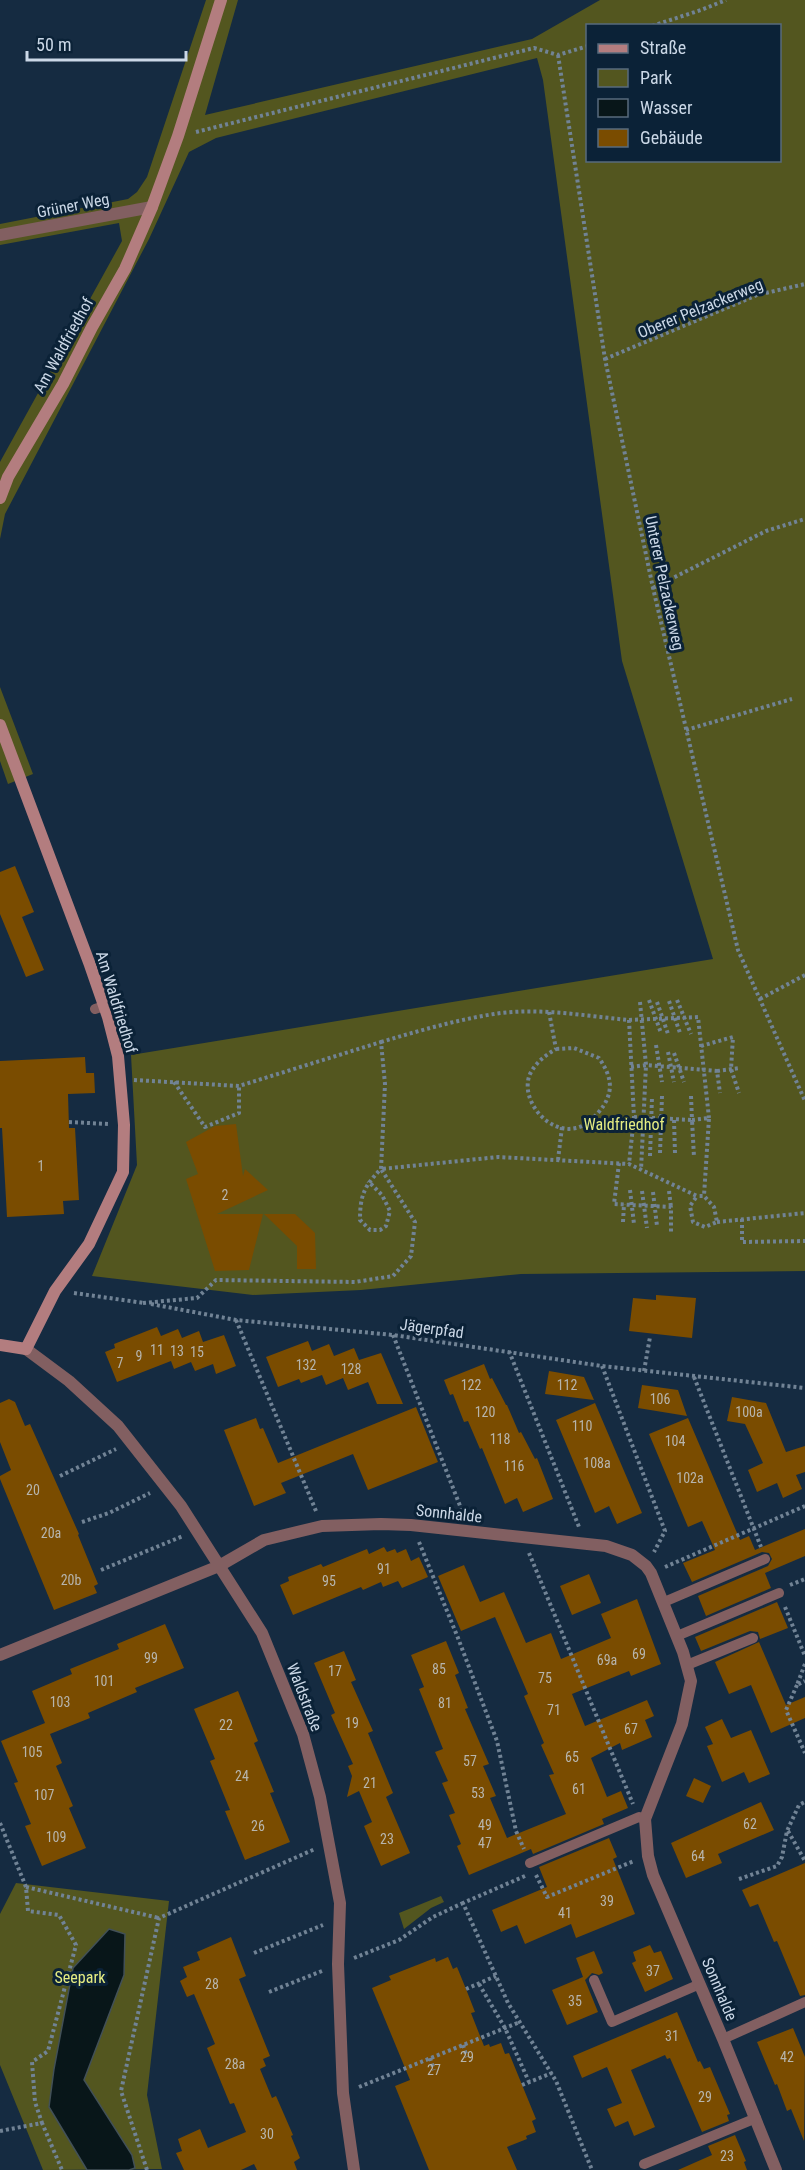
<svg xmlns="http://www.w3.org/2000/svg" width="805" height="2170" font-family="'Roboto Condensed',sans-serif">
<rect width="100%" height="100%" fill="#152b41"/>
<path fill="#53561f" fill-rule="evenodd" d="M206 0H238L205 115 532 39 600 0H805V1271L521 1274 361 1290 253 1295 92 1276 137 1165 131 1055 713 959 622 661 543 80 537 58 216 138 189 152 149 239 5 514 0 539V462L122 241 119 223 0 245V224L128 199 137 192 147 177ZM588 26H780V160H588Z
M0 687 33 774 8 784 0 761Z
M16 1883 169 1901 147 2095 162 2169 43 2170 0 2065V1914Z
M441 1896 444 1902 431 1908 404 1929 399 1913Z"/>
<path fill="#081619" stroke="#425057" stroke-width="1.5" d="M109 1929 125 1934 124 1975 84 2080 132 2155 135 2168 129 2170H87L49 2107 54 2069 73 1968Z"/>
<path fill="#7a4c00" d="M15 866 34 912 22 917 44 970 26 977 0 914V872Z
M85 1057 86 1073H94L95 1093 68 1094 69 1128H75L79 1200 63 1201 64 1214 7 1217 2 1128H0V1061Z
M236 1124 243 1176 245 1169 268 1190 217 1214H263L249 1270 215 1271 186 1179 198 1174 186 1142 215 1126Z
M264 1214H295L312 1230 315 1233 316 1269H297V1246Z
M656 1295 696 1298 692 1338 629 1331 633 1298 656 1300Z
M157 1327 161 1336 178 1329 182 1338 199 1331 203 1342 224 1335 236 1366 216 1374 213 1364 195 1371 191 1362 174 1369 171 1361 117 1382 105 1352 115 1348 114 1344Z
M308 1341 312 1351 329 1344 334 1356 354 1348 359 1360 381 1353 403 1404H377L368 1382 348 1390 343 1378 326 1385 322 1375 301 1383 299 1379 278 1387 266 1357Z
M484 1364 490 1379 492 1378 506 1405H507L519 1433 521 1432 535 1459 537 1458 553 1499 523 1512 517 1498 505 1504 482 1448 480 1449 468 1421 464 1422 453 1394 450 1395 444 1380Z
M549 1371 584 1377 594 1400 545 1394Z
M642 1385 678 1390 687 1416 638 1408Z
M732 1397 766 1403 786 1452 805 1446V1472L796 1475 802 1489 783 1498 777 1483 757 1492 748 1470 763 1463 745 1424 727 1421Z
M9 1399 15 1402 25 1426 30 1424 79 1534 78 1535 98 1584 94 1586 97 1593 54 1610 0 1479V1476L11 1470 0 1442V1403Z
M595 1403 642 1513 617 1524 609 1506 595 1513 556 1420Z
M416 1407 438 1462 368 1490 353 1454 281 1483 286 1493 254 1506 224 1430 256 1418 260 1429 263 1428 278 1463Z
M688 1418 740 1540 749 1536 755 1550 805 1529V1556L765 1573 771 1588 706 1616 698 1596 768 1566 772 1559 769 1553 762 1552 692 1582 683 1563 715 1550 702 1521 688 1527 649 1434Z
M384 1547 387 1552 395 1549 397 1553 406 1549 411 1561 419 1557 428 1577 402 1588 398 1581 383 1587 381 1582 363 1590 361 1587 293 1615 280 1585 289 1581 288 1577 321 1564 323 1567 367 1549 369 1554Z
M464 1565 480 1602 504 1592 526 1643 551 1633 561 1659 611 1638 601 1614 637 1599 661 1664 631 1676 629 1671 572 1694 585 1726 647 1700 654 1716 645 1720 652 1737 622 1750 620 1743 591 1758 607 1797 621 1791 628 1808 602 1819 604 1824 533 1854 531 1849 469 1875 457 1846 461 1844 449 1815 455 1813 442 1783 448 1781 435 1752 443 1749 419 1689 424 1687 411 1655 446 1641 459 1673 455 1675 468 1708 465 1709 489 1764 483 1766 496 1796 490 1798 507 1838 566 1814 549 1775 554 1774 541 1745 544 1743 524 1696 528 1694 495 1617 461 1631 438 1576Z
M589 1574 601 1603 572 1615 560 1586Z
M777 1602 788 1628 760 1639 758 1632 750 1631 701 1651 695 1637Z
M165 1624 184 1668 135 1688 137 1692 88 1713 90 1718 50 1734 62 1763 56 1766 73 1806 69 1808 86 1848 42 1866 25 1826 31 1824 14 1783 18 1782 1 1741 45 1723 32 1691 72 1674 70 1669 119 1649 117 1644Z
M759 1642 786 1705 805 1697V1718L771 1733 751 1685 729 1694 715 1662Z
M344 1651 356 1680 351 1682 373 1731 368 1733 393 1793 386 1797 410 1853 381 1866 364 1826 372 1822 359 1791 347 1797 352 1776 348 1766 353 1764 331 1715 335 1713 314 1663Z
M238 1691 258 1741 254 1743 274 1792 270 1793 290 1842 245 1860 225 1811 230 1810 210 1761 215 1759 194 1709Z
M722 1719 731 1738 751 1730 770 1774 749 1783 744 1772 722 1782 707 1746 713 1744 705 1727Z
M694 1778 711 1786 703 1803 686 1796Z
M761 1802 774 1830 718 1854 722 1863 686 1878 671 1843Z
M609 1838 617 1857 613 1859 635 1914 576 1938 571 1924 525 1944 517 1925 501 1932 492 1910 547 1887 539 1867Z
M805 1863V1995L800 1996 777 1941 774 1942 758 1904 750 1907 742 1890Z
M231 1937 246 1976 239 1979 270 2056 263 2059 266 2066 260 2069 272 2098 276 2096 293 2135 291 2136 300 2158 294 2162 297 2170H257L254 2164 241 2170H184L176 2153 182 2151 178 2139 200 2129 208 2148 246 2132 234 2103 230 2104 207 2048 215 2044 194 1994 187 1997 180 1981 187 1977 183 1967 200 1960 197 1952Z
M650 1945 654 1953 661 1951 673 1979 645 1992 632 1963 636 1961 633 1952Z
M594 1951 603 1973 599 1975 592 1973 585 1980 598 2012 567 2025 552 1990 583 1977 576 1958Z
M448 1957 453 1969 457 1967 466 1989 475 2012 471 2013 484 2046 489 2044 490 2047 501 2043 505 2054 509 2053 536 2119 532 2121 536 2132 526 2136 527 2139 507 2147 517 2170H429L395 2086 410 2080 372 1988 391 1980 389 1976 435 1958 436 1962Z
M677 2012 698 2062 700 2061 704 2069 710 2067 730 2114 727 2115 729 2121 702 2132 670 2058 667 2059 665 2055 631 2070 655 2127 634 2136 628 2121 615 2127 607 2109 622 2103 607 2067 582 2078 573 2056Z
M793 2028 805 2057 804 2141 791 2109 787 2111 777 2084 775 2085 757 2042Z
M735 2135 746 2161 744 2162 747 2170H678L712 2155 708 2146Z"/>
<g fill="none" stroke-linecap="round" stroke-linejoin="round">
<path stroke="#718395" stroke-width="4" stroke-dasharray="3 3" stroke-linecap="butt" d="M652 26 701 10 726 0
M558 55 605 359 653 588 738 950 805 1101
M196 132 534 48 558 55 588 46
M605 359 757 295 805 284
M653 588 766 531 805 519
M686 730 792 699
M760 999 805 975
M649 1000 661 1033
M677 1000 691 1034
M669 1001 680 1033
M640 1002 646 1065 641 1170
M657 1002 668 1034
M549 1012 556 1049C546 1055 536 1062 530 1074 519 1100 549 1135 576 1128 587 1126 598 1114 604 1105 615 1087 609 1073 599 1058L574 1048 556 1049
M629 1020 698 1017 709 1118
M381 1042C418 1031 456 1020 494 1014 538 1007 585 1016 629 1020L634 1117 629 1164
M656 1045 662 1082
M701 1046 733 1037 731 1069 739 1093
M668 1052 674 1082
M674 1053 684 1082
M631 1067 646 1065 717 1071 720 1093
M717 1071 740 1068
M134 1080 239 1086 381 1042 385 1084 381 1169C364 1186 360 1196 360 1220L370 1230H380L386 1226 390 1211 382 1195 368 1181
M174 1082 205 1127 239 1113V1086
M691 1096 692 1120 709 1118 704 1196
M634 1117 692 1120 694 1157
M674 1120 675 1153
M69 1122 108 1124
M660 1153 662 1096
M650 1156 652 1097
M558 1160 562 1127
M619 1163 614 1204 671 1207V1232
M630 1190 634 1224
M642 1191 647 1228
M669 1191 671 1207
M653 1192 657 1226
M742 1219V1242L805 1241
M623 1222 624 1204
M717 1222 805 1213
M74 1293 144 1303
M143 1303 197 1298 216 1280 355 1282 393 1276 411 1256 415 1222 381 1169 498 1157 629 1164 697 1196 690 1206 693 1222 705 1227 717 1222 714 1207 704 1196H697
M151 1304 236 1320 393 1335 602 1366 805 1388
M236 1320 316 1511
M393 1335 464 1516
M509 1351 579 1527
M602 1366 665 1531 654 1552
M644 1371 650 1337
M694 1377 761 1547
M60 1476 116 1449
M82 1522 109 1513 150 1493
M419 1542 458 1638 497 1741 516 1831 524 1849
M529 1553 633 1804
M665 1567 805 1506
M101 1570 183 1536
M790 1585 805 1579
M785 1607 805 1656
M805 1664 797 1685 805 1681
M797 1685 786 1710 805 1753
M0 1823 26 1887 28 1911 59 1915 76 1945 48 2051 32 2062 35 2102 42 2123
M788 1831 805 1861
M536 1875 547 1897 634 1861
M525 1876 463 1903 508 2003 556 2081 592 2170
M739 1879 777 1866 782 1857 787 1831 799 1805 805 1802
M26 1887 159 1918
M254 1953 323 1925
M354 1958 399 1940 433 1917 463 1903
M479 1984 505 2028 529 2082
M466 1989 496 1976
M269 1992 322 1971
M463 2045 467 2057
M430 2058 434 2070
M522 2085 552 2073
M359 2087 520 2022
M0 2131 42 2123 62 2170
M147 2170 121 2091 159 1918 315 1849"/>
<path stroke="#825f61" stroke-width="10" d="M95 1009 104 1006
M664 1602 765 1559
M677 1636 779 1593
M687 1665 753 1638
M530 1863 639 1817 645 1819
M594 1980 612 2022 700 1984
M723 2039 805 2002
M644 2164 756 2118"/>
<path stroke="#825f61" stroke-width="12" d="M0 235 152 207
M26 1349 69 1381 118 1426 181 1506 262 1633 303 1734 320 1797 340 1903 338 1964 343 2093 354 2170
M0 1655 219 1566 264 1540 322 1526 381 1524 411 1525 606 1546 632 1555 646 1566 651 1573 683 1652 691 1681 682 1724 645 1819 648 1856 653 1875 723 2039 776 2170"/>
<path stroke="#b37d7f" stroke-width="12" d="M0 498 8 477 63 384 92 327 125 269 152 207 178 136 221 0
M0 725 90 965 108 1017 118 1056 124 1125 123 1172 89 1244 55 1291 26 1349 0 1345"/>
</g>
<g text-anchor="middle" stroke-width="6" stroke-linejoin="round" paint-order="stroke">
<g font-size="14" fill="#b7b5ad">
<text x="41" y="1171">1</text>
<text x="225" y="1200">2</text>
<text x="157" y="1355">11</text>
<text x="177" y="1356">13</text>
<text x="197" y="1357">15</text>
<text x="139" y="1361">9</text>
<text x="120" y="1368">7</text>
<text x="306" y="1370">132</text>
<text x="351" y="1374">128</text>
<text x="471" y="1390">122</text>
<text x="567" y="1390">112</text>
<text x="660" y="1404">106</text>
<text x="485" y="1417">120</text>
<text x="749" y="1417">100a</text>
<text x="582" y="1431">110</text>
<text x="500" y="1444">118</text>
<text x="675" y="1446">104</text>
<text x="597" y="1468">108a</text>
<text x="514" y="1471">116</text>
<text x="690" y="1483">102a</text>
<text x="33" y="1495">20</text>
<text x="51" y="1538">20a</text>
<text x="384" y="1574">91</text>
<text x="71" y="1585">20b</text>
<text x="329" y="1586">95</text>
<text x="639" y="1659">69</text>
<text x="151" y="1663">99</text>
<text x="607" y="1665">69a</text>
<text x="439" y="1674">85</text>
<text x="335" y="1676">17</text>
<text x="545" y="1683">75</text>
<text x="104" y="1686">101</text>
<text x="60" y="1707">103</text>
<text x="445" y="1708">81</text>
<text x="554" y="1715">71</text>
<text x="352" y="1728">19</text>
<text x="226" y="1730">22</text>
<text x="631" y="1734">67</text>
<text x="32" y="1757">105</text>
<text x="572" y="1762">65</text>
<text x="470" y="1766">57</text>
<text x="242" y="1781">24</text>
<text x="370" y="1788">21</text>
<text x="579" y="1794">61</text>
<text x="478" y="1798">53</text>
<text x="44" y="1800">107</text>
<text x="750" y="1829">62</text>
<text x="485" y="1830">49</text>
<text x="258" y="1831">26</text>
<text x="56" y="1842">109</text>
<text x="387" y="1844">23</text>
<text x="485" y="1848">47</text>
<text x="698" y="1861">64</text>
<text x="607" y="1906">39</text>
<text x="565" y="1918">41</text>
<text x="653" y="1976">37</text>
<text x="212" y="1989">28</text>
<text x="575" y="2006">35</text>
<text x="672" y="2041">31</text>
<text x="467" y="2062">29</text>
<text x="787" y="2062">42</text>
<text x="235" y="2069">28a</text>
<text x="434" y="2075">27</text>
<text x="705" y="2102">29</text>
<text x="267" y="2139">30</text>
<text x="727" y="2161">23</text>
</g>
<g font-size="16" fill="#cbd8e7" stroke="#0b2237">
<text transform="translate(73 205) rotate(-11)" y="6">Grüner Weg</text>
<text transform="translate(700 308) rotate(-22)" y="6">Oberer Pelzackerweg</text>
<text transform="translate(63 345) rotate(-61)" y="6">Am Waldfriedhof</text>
<text transform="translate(665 583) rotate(78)" y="6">Unterer Pelzackerweg</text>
<text transform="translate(117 1002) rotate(73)" y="6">Am Waldfriedhof</text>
<text transform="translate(432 1328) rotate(8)" y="6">Jägerpfad</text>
<text transform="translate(449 1513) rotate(6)" y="6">Sonnhalde</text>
<text transform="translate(305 1697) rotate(69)" y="6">Waldstraße</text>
<text transform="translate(720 1989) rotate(67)" y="6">Sonnhalde</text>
</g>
<g font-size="16" fill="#e6ed82" stroke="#0b2237">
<text x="624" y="1130">Waldfriedhof</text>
<text x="80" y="1983">Seepark</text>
</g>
</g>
<rect x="586" y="24" width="195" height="138" fill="#0b2237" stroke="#586b7d" stroke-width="1.5"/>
<rect x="598" y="44" width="30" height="9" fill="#b37d7f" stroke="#586b7d" stroke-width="1.5"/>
<text x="640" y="54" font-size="18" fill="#cbd8e7">Straße</text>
<rect x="598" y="69" width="30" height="18" fill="#53561f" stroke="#586b7d" stroke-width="1.5"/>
<text x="640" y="84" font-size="18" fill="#cbd8e7">Park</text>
<rect x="598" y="99" width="30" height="18" fill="#081619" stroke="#586b7d" stroke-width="1.5"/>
<text x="640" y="114" font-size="18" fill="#cbd8e7">Wasser</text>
<rect x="598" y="129" width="30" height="18" fill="#7a4c00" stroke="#586b7d" stroke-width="1.5"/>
<text x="640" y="144" font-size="18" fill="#cbd8e7">Gebäude</text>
<path d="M27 51v9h159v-9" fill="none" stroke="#cbd8e7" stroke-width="3"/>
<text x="36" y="51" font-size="18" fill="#cbd8e7" stroke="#0b2237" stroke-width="4.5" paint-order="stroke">50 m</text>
</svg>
